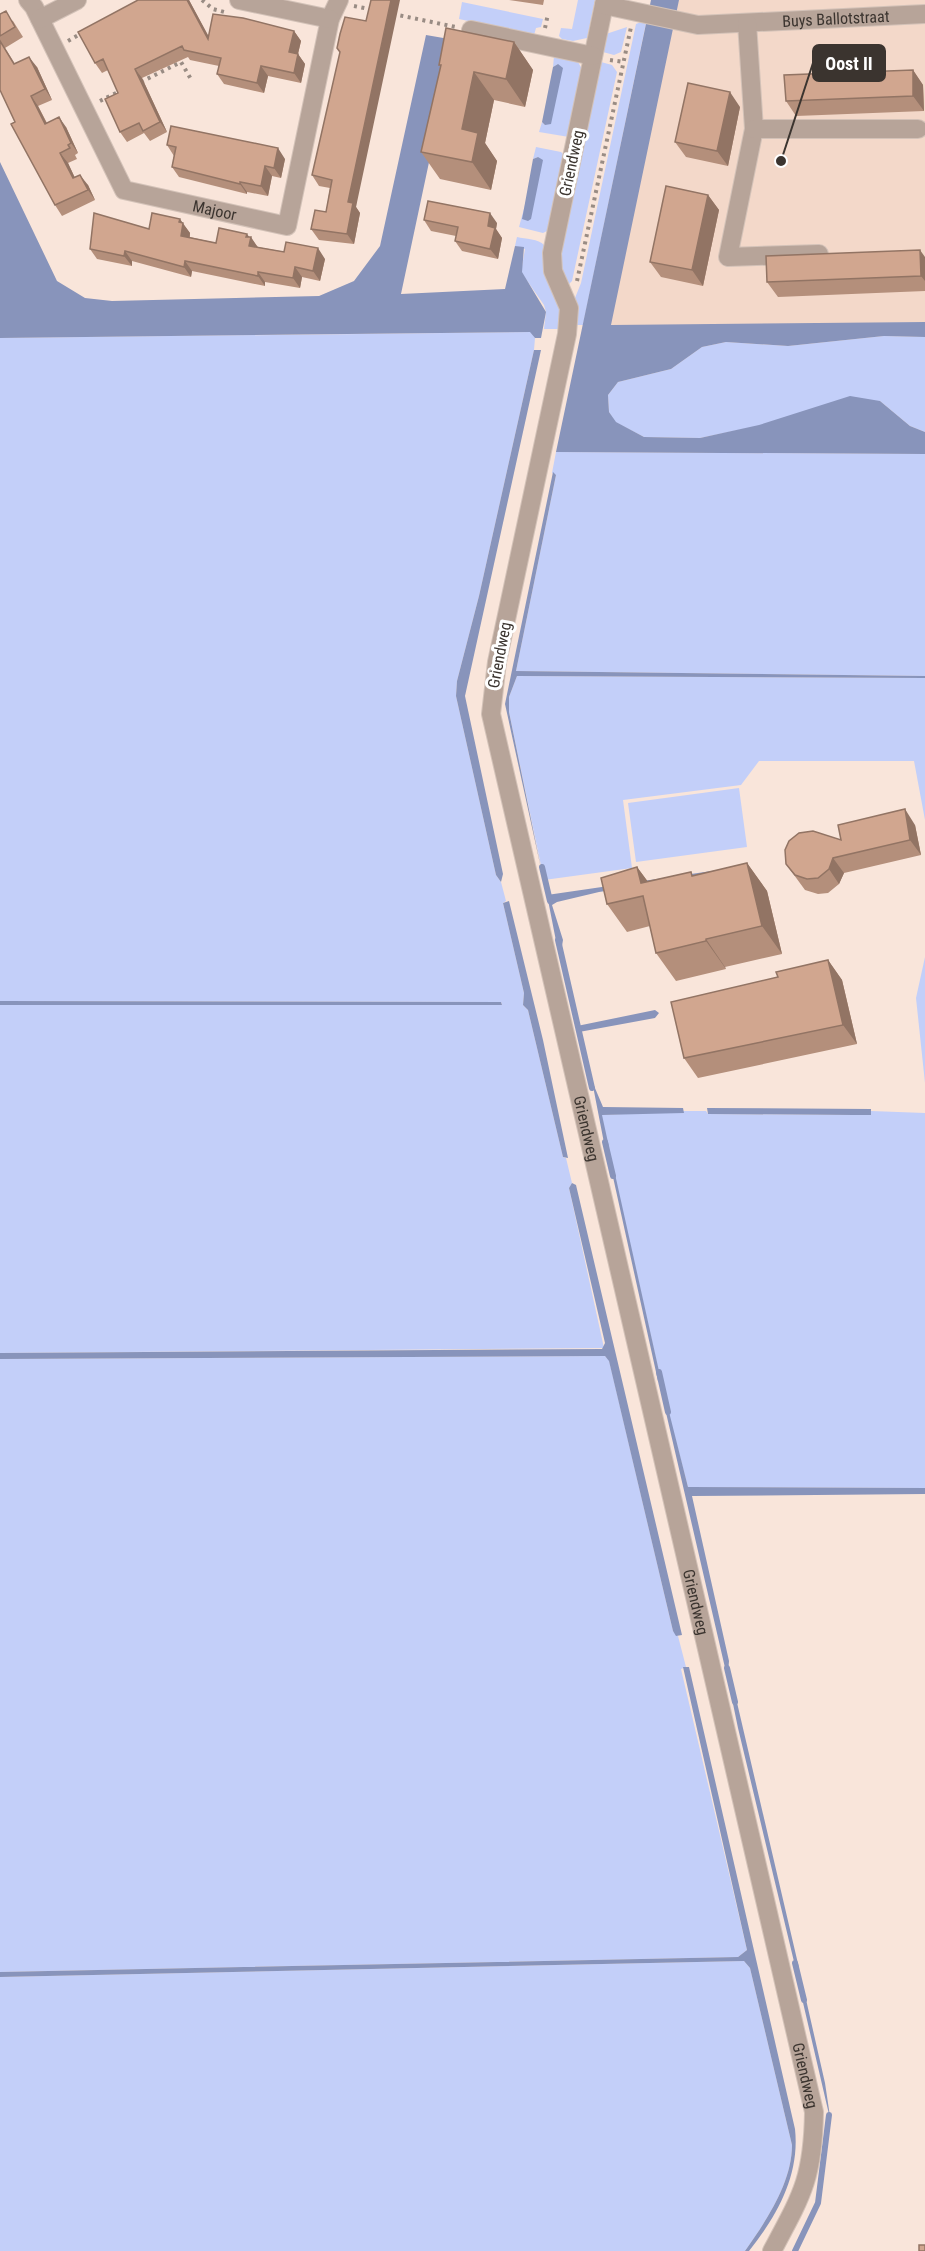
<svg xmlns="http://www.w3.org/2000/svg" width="925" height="2251" font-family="'Roboto Condensed',sans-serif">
<rect width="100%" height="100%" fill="#f9e5da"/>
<path fill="#f3d8c9" d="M668 0H925V322L603 328Z"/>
<path fill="#c3cff9" d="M578 0H595L587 38 573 41 562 39 559 36 561 28 572 29Z
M462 2 543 19 541 27 536 28 534 35 459 19Z
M641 22 646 23 583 325H572L573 303 581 283 636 24Z
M627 27 621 52 614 55 603 52 606 34Z
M554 56 578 62 582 69 569 137 539 132 542 122 545 125 558 64 553 67Z
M601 62 612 65 617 72 572 281 566 287 558 268Z
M536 147 561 152 565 156 549 230 543 233 519 227 538 157 533 159Z
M517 237C525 239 539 239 544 245 555 258 562 312 563 329H544L546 312 544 305 521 272 525 249 515 246Z
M531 332 535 338 534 350 479 596 457 681 456 696 496 875 501 882 506 901 503 903 524 993 523 1005 528 1010 563 1157 566 1158 572 1183 569 1188 604 1348 0 1353V1005H502L501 1002 0 1001V338Z
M884 336 925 337V432L910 426 880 401 700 438 644 437 615 422 609 412 608 395 618 382 671 369 702 347 726 342 788 346Z
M556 452 925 454V676L516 671 556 475 552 473Z
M517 676 925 678V820L914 761H759L741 785 623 800 632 868 544 880 509 712V697Z
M739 788 747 847 636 862 628 803Z
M925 957V1083L916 998Z
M685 1111H706L708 1114 854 1115H871V1111L925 1113V1488L688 1487 666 1404 601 1115Z
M605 1356 609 1360 673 1631 678 1636 686 1667 681 1669 747 1950 738 1957 0 1972V1359Z
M744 1961 750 1968 792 2145C792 2183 766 2221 745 2251H0V1977Z"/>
<path fill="#8894bb" d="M651 0H679L611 325 925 322V337L884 336 788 346 726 342 702 347 671 369 618 382 608 395 609 412 616 422 644 437 700 438 759 425 850 396 880 401 910 426 925 432V454L556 452Z
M426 35 455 40 401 294 505 289 515 246 524 247 522 272 546 312 541 338H535L530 332 0 338V162L57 281 85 298 112 301 319 296 354 281 380 246Z
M558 64 563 68 551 124 545 125 542 122 553 67Z
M538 157 543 160 531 219 528 221 522 219 523 214 533 159Z
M534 350H541L465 696 503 874 501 882 496 875 456 696 457 681 479 596Z
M553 472 556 475 516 671 925 676V678L517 676 509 697V712L542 873 505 704Z
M739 867V870L599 892 557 902 552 905 563 940 562 946H557L547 895Z
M509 901 543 1040 568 1158 563 1157 528 1010 523 1005 524 993 503 903Z
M0 1001 501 1002 502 1005H0Z
M655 1010 659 1013 655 1018 579 1032 577 1030V1026Z
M592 1081 603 1107 683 1108 684 1113 602 1115 609 1147 605 1148Z
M707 1108 871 1109V1115H854L708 1114Z
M611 1168 615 1174 661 1380 658 1381Z
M572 1183 576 1185 682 1635 676 1636 673 1631 609 1361 605 1356 0 1359V1353L602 1349 605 1343 569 1188Z
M664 1404H667L688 1487 925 1488V1494L692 1496 729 1661 728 1673 726 1672Z
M683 1667H689L795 2129C800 2175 777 2216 749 2251H745C766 2221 792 2183 792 2145L750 1968 744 1961 0 1977V1972L738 1957 747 1950Z
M735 1694 799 1968 796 1970 738 1728 732 1699Z
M801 1994 805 1995 825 2083 831 2123Z"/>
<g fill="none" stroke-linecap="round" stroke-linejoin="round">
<path stroke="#8894bb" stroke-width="6" d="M542 867 550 901
M558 940 592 1088
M605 1142 613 1176
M659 1372 668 1412
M727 1668 735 1702
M795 1963 804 2000
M795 2251 818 2203 829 2115"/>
<defs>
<g id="minor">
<path id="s1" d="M28 0 34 7 124 190 287 226 330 19 339 0"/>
<path d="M239 0 330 19"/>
<path id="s2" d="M605 0 552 253 553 271 569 308 567 334 497 662 491 714 814 2112C813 2178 802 2195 772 2251"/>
<path id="s3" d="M604 5 698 25 925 14"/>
<path d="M40 19 77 0"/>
<path d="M747 23 754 129 728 257 819 254"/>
<path d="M471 30 593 56"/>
<path d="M754 129H918"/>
</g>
</defs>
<use href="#minor" stroke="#d3c2b8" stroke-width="20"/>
<path stroke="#998c84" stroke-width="4" stroke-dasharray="3 4.5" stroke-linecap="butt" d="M202 0 213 9 228 13
M354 6 374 10
M393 14 456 27
M545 28 548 14
M68 41 82 33
M610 60 624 62
M141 82 181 62 192 81
M100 101 120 91
M577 281 631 27"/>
<use href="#minor" stroke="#b7a499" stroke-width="18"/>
</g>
<path fill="#b48f7b" d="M189 0 208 36 294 31 301 41 298 54 305 64 301 83 268 76 264 93 224 84 217 74 219 66 190 60 188 57 142 78 167 132 150 141 144 133 127 142 120 132 118 93 108 70 102 73 95 63Z
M509 0H544L543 5Z
M0 14 13 21 23 37 5 48 15 64 37 67 52 100 38 106 47 123 66 127 78 153 75 155 77 159 68 163 75 178 88 185 95 200 62 216 55 205 0 90Z
M366 21 356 207 360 213 354 244 319 240 311 229 326 212 330 188 319 186 312 175 340 53 337 48Z
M514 42 533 70 525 107 494 100 485 143 497 161 491 190 440 179 421 152 441 67 439 65Z
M913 70 923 85 924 111 796 116 786 101Z
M740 107 728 166 686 157 675 142Z
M167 145 285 159 281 178 272 176 268 196 247 192V194L179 177 172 167 174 156Z
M708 195 719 210 703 286 661 277 650 262Z
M424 220 497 223 496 229 502 238 498 259 462 251 455 241 456 236 431 231Z
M182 223 190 233V237L216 243 250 237 258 247 325 259 320 281 302 277 300 288 265 282V286L192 271 191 277 132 261V266L97 259 90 249 149 229Z
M925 257V291L778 297 767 282Z
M915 825 921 855 844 873 839 884 828 893 818 894 805 890 786 864 841 840Z
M747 863 767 891 782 954 725 967 726 969 676 981 656 953 650 926 627 932 607 904 637 867 648 882 694 876Z
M828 960 842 980 857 1044 698 1078 684 1058 778 977Z"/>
<path fill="#927464" d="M187 0H189L215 48 208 39Z
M391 0H400L356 207 360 213 354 244 347 234 348 202Z
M294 31 301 41 296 62 289 52Z
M514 42 533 70 525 107 506 79Z
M298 54 305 64 301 83 294 73Z
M29 57 37 67 52 100 45 89Z
M261 66 268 76 264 93 257 83Z
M135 69 142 78 167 132 160 122Z
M913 70 923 85 924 111 913 96Z
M474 72 494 100 485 143 497 161 491 190 472 162 462 129Z
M730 92 740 107 728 166 717 151Z
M31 96 38 106 52 134 45 124Z
M59 117 66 127 78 153 71 143Z
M278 148 285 159 281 178 274 168Z
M60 153 68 163 80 189 73 178Z
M265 166 272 176 268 196 261 186Z
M80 175 88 185 95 200 88 190Z
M240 182 247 192V194L240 184Z
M708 195 719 210 703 286 692 270Z
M490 213 497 223 496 229 502 238 498 259 490 249 488 226Z
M180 219 190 233 188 246 181 236 179 222Z
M247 234 250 238 251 237 258 248 249 246 246 237Z
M318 248 325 259 320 281 313 271Z
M920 250 925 257V281L921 276Z
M125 251 132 261V266L124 256Z
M185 261 192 271 191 277 184 267Z
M295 267 302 277 300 288 293 278Z
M258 272 265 282V286L258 276Z
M905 809 915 825 921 855 910 840Z
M833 858 844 873 839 884 829 869Z
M747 863 767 891 782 954 762 926Z
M637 867 657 894 641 883Z
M706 939 725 967 726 969 706 941Z
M828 960 842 980 857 1044 843 1025Z"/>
<path fill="#d1a68f" stroke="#927464" stroke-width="1.5" d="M138 0H187L208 39 213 14 243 18 294 31 289 52 298 54 294 73 261 66 257 83 217 74 221 58 184 50 182 46 135 69 160 122 143 131 139 123 120 132 105 99 118 93 103 59 95 63 78 32Z
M371 0H391L348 202 353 203 347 234 311 229 315 210 326 212 332 180 312 175 340 52 337 48 340 34 345 17 366 21Z
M6 11 15 27 0 36V14Z
M446 28 514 42 506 79 474 72 462 129 478 133 472 162 421 152 441 65H439Z
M0 41 14 64 29 57 45 89 31 96 45 124 59 117 71 143 68 145 70 148 60 153 73 178 80 175 88 190 55 205 11 124 15 122 0 90Z
M913 70V96L786 101 784 75Z
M688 83 730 92 717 151 675 142Z
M171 126 278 148 274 168 265 166 261 186 240 182V184L172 167 176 147 167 145Z
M666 186 708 195 692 270 650 262Z
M428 201 490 213 488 226 495 228 490 249 455 241 458 227 424 220Z
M94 213 149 229 152 213 180 219 179 222 183 223 181 236 216 243 219 228 247 234 246 237H251L249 246 284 252 286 242 318 248 313 271 295 267 293 278 258 272V276L185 261 184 267 125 251 124 256 90 249Z
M920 250 921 276 767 282 766 256Z
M905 809 910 840 833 858 829 869 818 878 807 879 795 875 786 864 785 850 789 841 799 833 813 831 841 840 838 825Z
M747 863 762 926 706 939V941L656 953 643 896 607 904 601 878 637 867 641 883 691 872 692 876Z
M828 960 843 1025 684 1058 671 1002 778 977 776 972Z
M919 2245H925V2251H919Z"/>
<g text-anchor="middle" stroke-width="6" stroke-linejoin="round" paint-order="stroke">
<g font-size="16" fill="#3b342f" stroke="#fff">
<text dy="6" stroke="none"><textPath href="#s3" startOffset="234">Buys Ballotstraat</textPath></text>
<text transform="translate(571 163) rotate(-78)" y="6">Griendweg</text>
<text dy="6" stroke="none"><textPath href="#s1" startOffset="306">Majoor</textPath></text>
<text transform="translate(499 655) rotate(-79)" y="6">Griendweg</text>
<text dy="6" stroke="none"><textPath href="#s2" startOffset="1156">Griendweg</textPath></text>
<text dy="6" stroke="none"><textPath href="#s2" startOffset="1642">Griendweg</textPath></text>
<text dy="6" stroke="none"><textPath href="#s2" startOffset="2128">Griendweg</textPath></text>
</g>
</g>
<path fill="none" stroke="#3b342f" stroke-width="2" d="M781 161L813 63"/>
<circle fill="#3b342f" stroke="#fff" stroke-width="2" cx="781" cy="161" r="6"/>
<rect fill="#3b342f" stroke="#3b342f" stroke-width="2" x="813" y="45" width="72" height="36" rx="6"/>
<g font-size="18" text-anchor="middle" font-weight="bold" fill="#fff">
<text x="849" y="70">Oost II</text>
</g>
</svg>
